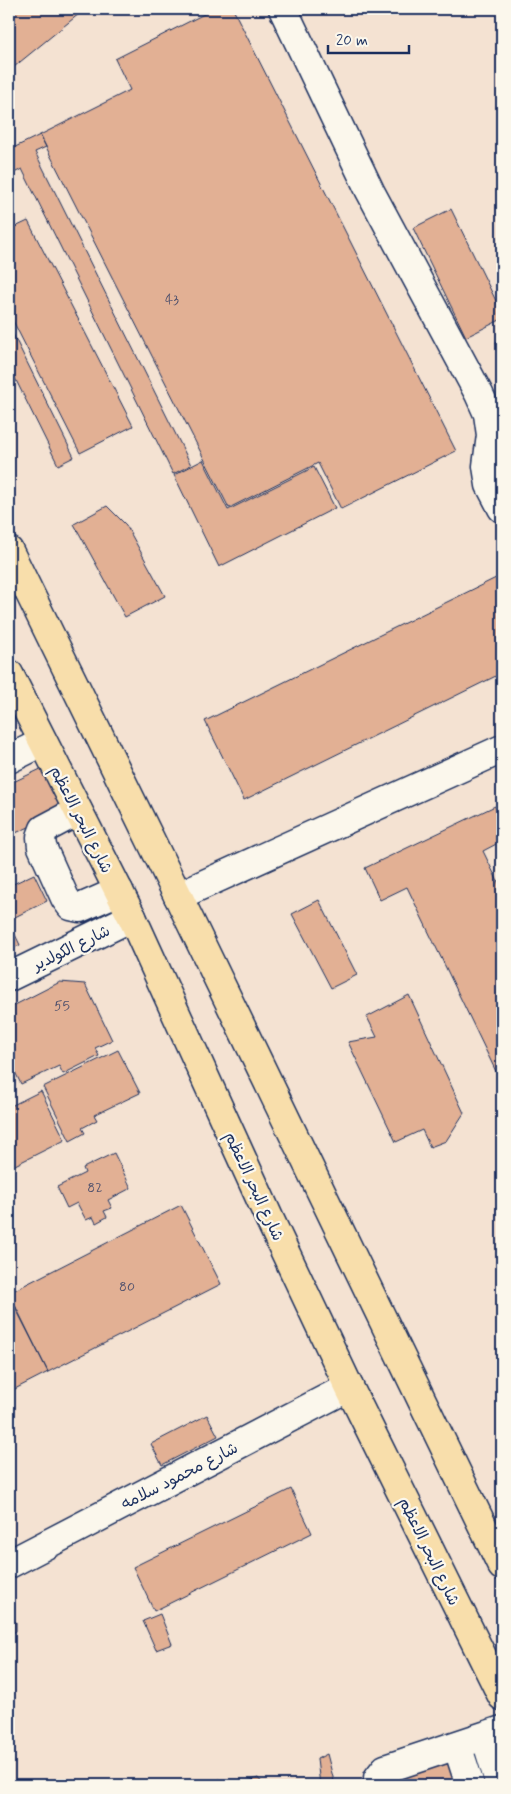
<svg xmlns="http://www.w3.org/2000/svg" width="511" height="1794" font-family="Mynerve,'Playpen Sans Arabic',sans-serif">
<rect width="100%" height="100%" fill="#f4e2d2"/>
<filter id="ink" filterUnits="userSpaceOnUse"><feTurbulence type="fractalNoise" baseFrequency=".02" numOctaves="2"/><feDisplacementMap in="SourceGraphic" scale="10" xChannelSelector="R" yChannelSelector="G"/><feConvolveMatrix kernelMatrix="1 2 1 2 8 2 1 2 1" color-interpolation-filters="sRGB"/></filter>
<g filter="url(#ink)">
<path fill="#e2b094" stroke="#1b2f5e" d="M9 9H85L9 71Z
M214 9H233L456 451 341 509 318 463 229 508 40 135 130 90 115 59Z
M40 135 46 147 35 152 191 465 173 474 22 169 12 174 9 167V150Z
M451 209 502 313V319L466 337 413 228Z
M28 221 133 426 80 453 9 313V230Z
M9 326 74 457 58 465 9 366Z
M502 340V355L496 343Z
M502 396V412L496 400Z
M203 460 228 510 314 467 335 508 219 567 174 475Z
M107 506 126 525 165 596 125 617 74 524Z
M502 575V673L244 800 205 721Z
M47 766 67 810 9 836V784Z
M495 806 502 821V841L483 851 502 890V1084L407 887 380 900 365 868Z
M34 874 47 901 9 920V886Z
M319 900 357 975 331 988 292 914Z
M9 922 20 945 9 950Z
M60 982 85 984 112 1040 95 1048 99 1056 63 1074 59 1066 21 1084 9 1060V1008Z
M409 995 464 1113 446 1141 430 1147 422 1130 396 1142 348 1042 377 1037 367 1017Z
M118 1050 140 1093 94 1115 97 1120 82 1128 85 1133 70 1141 43 1087Z
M41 1091 65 1140 9 1168V1107Z
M114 1153 131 1188 108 1200 112 1208 104 1211 107 1217 96 1223 93 1217 86 1220 77 1203 67 1208 57 1187 85 1173 83 1168Z
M181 1205 221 1284 48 1372 9 1293Z
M9 1295 48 1372 9 1392Z
M207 1415 218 1436 162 1465 151 1444Z
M291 1489 312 1533 154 1611 133 1567Z
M160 1614 172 1644 156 1650 143 1621Z
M9 1617 16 1622V1631L9 1636Z
M327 1754 335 1785H320L317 1759Z
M450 1762 456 1785H386L385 1780Z
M258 1778 264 1785H238Z
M220 1779 222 1785H205Z"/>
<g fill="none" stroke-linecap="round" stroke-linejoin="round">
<defs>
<path id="minor" d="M283 9 370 191 479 394 488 414 491 435 487 466 490 485 502 508
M9 759 43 742
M78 811 44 829 41 837 42 847 65 898 71 906 80 908 119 891
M178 896 502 749
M9 977 132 917
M9 1564 349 1387
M485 1736 500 1785
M457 1745 470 1785
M378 1785V1778L385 1769 502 1730"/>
<path id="major" d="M9 551 178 896 502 1566
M9 674 132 917 270 1220 349 1387 502 1696"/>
</defs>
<use href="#minor" stroke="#1b2f5e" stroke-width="31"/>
<use href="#major" stroke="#1b2f5e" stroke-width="31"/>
<use href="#minor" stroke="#fbf7ec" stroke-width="28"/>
<use href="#major" stroke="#f8deab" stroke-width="28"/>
</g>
</g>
<g text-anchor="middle" stroke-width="4.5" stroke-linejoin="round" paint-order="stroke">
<g font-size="14" fill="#4d4f6c">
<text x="172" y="304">43</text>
<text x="62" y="1010">55</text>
<text x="95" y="1192">82</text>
<text x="127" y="1291">80</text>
</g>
<g font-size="16" fill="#1b2f5e" stroke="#fbf7ec">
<text transform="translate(82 819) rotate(63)" y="6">شارع البحر الاعظم</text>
<text transform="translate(71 947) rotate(-26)" y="6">شارع الكولدير</text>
<text transform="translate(255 1186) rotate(65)" y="6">شارع البحر الاعظم</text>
<text transform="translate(179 1475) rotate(-27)" y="6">شارع محمود سلامه</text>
<text transform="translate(430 1551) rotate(64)" y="6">شارع البحر الاعظم</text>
</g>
</g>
<rect width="511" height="1794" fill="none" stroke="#fbf7ec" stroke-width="30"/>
<rect x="15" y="15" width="481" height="1764" fill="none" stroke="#1b2f5e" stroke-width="2" filter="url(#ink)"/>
<path d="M328 45v8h81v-8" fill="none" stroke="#1b2f5e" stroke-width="2.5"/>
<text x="336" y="45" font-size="15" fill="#1b2f5e" stroke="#fbf7ec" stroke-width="4" paint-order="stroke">20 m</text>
</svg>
